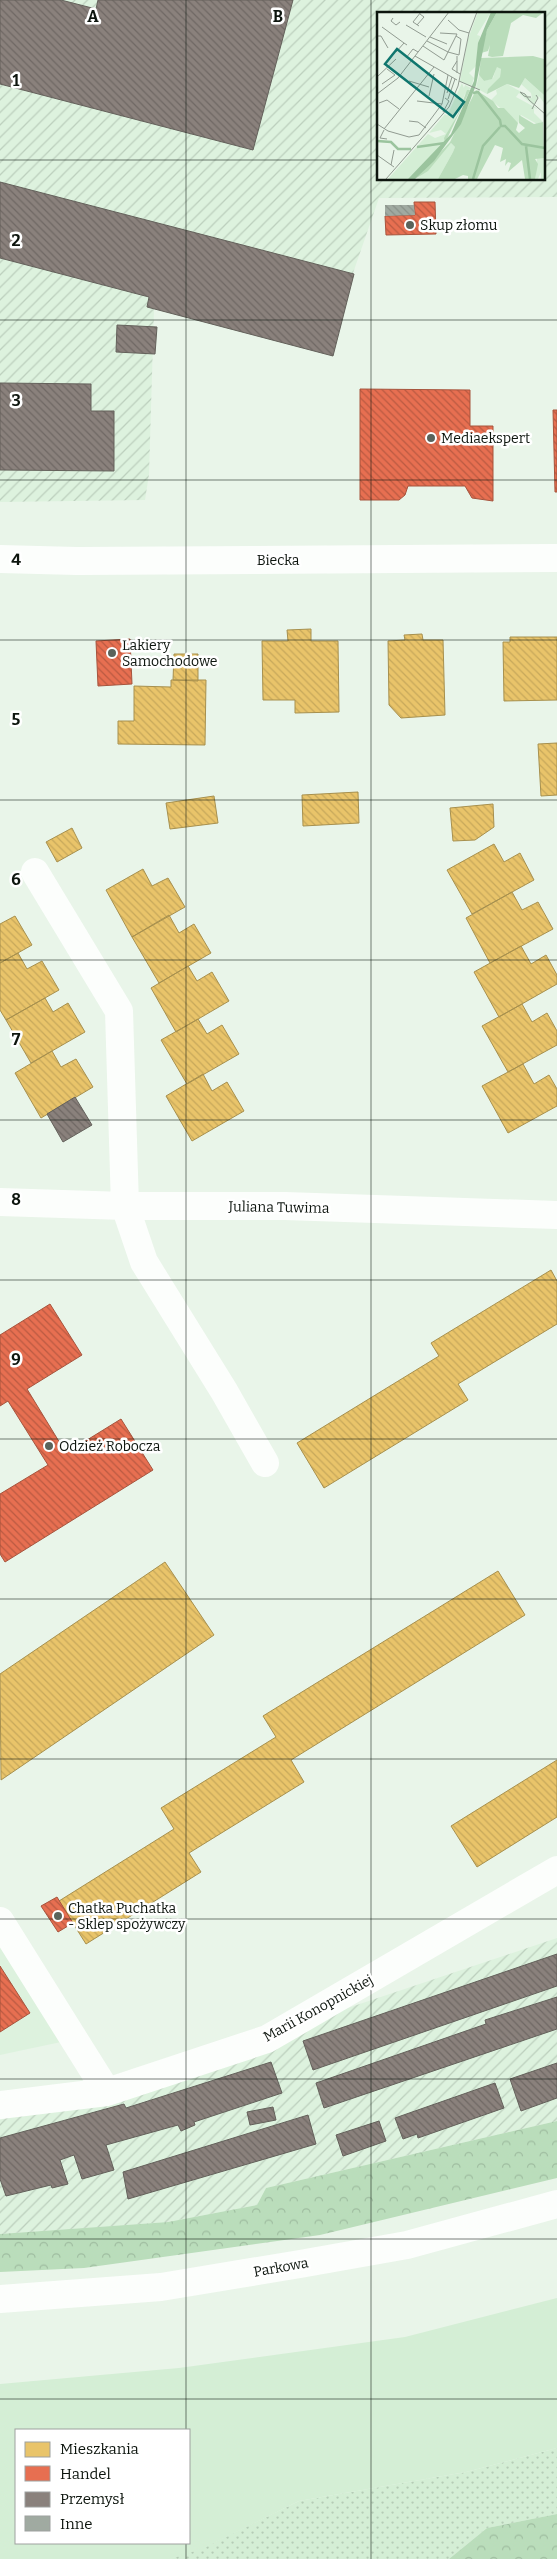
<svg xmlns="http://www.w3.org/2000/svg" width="557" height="2559" font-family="Bitter,serif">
<defs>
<pattern id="industrial-furrows" width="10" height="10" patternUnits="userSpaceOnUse" patternTransform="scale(1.25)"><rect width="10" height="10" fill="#ddf2de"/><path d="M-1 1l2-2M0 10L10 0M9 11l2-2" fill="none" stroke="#bccfbd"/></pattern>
<pattern id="grass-dots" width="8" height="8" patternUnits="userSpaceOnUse" patternTransform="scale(1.25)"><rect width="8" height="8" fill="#d4eed5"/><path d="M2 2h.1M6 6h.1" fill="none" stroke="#b5cbb6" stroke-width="1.8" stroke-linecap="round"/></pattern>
<pattern id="forest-crowns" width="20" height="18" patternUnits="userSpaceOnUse" patternTransform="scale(1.25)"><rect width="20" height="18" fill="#baddbb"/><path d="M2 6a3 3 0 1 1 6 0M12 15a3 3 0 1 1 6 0" fill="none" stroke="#9fbda0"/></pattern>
<pattern id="homes-back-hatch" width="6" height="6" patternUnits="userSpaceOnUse" patternTransform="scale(1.25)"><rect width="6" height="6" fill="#e9c46a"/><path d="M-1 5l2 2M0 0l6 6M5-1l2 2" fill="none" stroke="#c7a85b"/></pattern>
<pattern id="shops-back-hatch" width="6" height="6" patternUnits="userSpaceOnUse" patternTransform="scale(1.25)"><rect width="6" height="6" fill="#e76f51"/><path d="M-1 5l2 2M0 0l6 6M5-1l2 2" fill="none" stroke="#ba5a42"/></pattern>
<pattern id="industry-back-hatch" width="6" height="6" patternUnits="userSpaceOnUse" patternTransform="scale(1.25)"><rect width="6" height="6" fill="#8a817c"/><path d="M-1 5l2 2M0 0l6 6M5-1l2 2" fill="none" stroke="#6f6864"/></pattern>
<pattern id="building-back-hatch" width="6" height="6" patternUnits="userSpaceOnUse" patternTransform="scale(1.25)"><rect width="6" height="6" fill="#a0aaa1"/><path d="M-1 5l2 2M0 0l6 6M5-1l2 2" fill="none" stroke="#899189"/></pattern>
</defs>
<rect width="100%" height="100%" fill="#e9f5e9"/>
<path fill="#ddf2de" d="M0 1946 61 2042 0 2055Z"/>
<path fill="url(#industrial-furrows)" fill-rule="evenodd" d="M0 0H557V197L379 198 353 273 333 356 154 309 149 474 145 500 0 502ZM378 14H543V179H378Z
M557 1938V2121L266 2188 257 2205 168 2222 0 2234V2120L300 2024Z"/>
<path fill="url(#grass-dots)" d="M557 2448V2514L487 2528 449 2559H169L205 2547 299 2501 466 2472Z"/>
<path fill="url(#forest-crowns)" d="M557 2121V2178L320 2235 84 2268 0 2272V2234L168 2222 257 2205 266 2188Z
M557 2514V2559H449L487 2528Z"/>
<path fill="#d4eed5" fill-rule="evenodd" d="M557 2298V2448L466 2472 299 2501 204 2548 170 2559H0V2384L179 2368 405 2337ZM16 2430H189V2543H16Z"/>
<path fill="url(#homes-back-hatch)" stroke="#a7904e" d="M311 629V641H338L339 712 295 713V700H263L262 641H288L287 630Z
M422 634 423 640H443L445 715 401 718 389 705 388 641 405 640 404 635Z
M510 637H557V700L504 701 503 642H510Z
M174 654H198V681L173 680Z
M171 680H206L205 745 118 744V721H134V686L171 687Z
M557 743V795L541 796 538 744Z
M358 792 359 823 303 826 302 795Z
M214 796 218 823 170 829 166 803Z
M493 804 494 827 475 840 453 841 450 808Z
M72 828 82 848 57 862 46 842Z
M494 844 504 862 520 853 534 880 472 914 447 870Z
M143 869 152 886 168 878 185 907 132 937 106 890Z
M512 892 522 910 538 902 553 929 490 963 466 918Z
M169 915 179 933 194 924 211 953 159 983 132 937Z
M15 916 32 945 0 963V924Z
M521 946 531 964 546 955 557 975V984L499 1017 474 972Z
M18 953 27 969 42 961 59 990 6 1020 0 1010V963Z
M188 966 197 981 212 972 229 1001 176 1032 151 988Z
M45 998 53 1012 68 1003 85 1032 31 1063 6 1020Z
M522 1004 532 1022 547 1013 557 1031V1045L508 1072 482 1026Z
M198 1019 207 1034 222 1025 239 1054 187 1084 161 1040Z
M52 1051 61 1067 76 1059 93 1087 41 1118 15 1073Z
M523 1064 534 1084 549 1075 557 1089V1106L508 1133 482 1086Z
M203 1074 212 1091 227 1082 244 1111 192 1141 166 1096Z
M551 1270 557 1281V1324L458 1384 468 1400 324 1488 297 1443 439 1356 431 1343Z
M165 1562 214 1635 1 1780 0 1674Z
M498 1571 525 1615 291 1760 304 1782 189 1853 201 1872 86 1944 59 1901 174 1829 161 1808 276 1737 263 1716Z
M557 1760V1817L477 1867 451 1826Z"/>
<path fill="url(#shops-back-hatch)" stroke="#a6543d" d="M414 202H435L436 234 386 235 385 216 415 215Z
M360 389 470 390V426H493V501L472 498 465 486H408L405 495 399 500H360Z
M553 410H557V492H555Z
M130 639 132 684 98 686 96 641Z
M50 1304 82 1355 27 1389 66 1453 121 1419 153 1470 5 1562 0 1554V1494L48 1465 8 1401 0 1406V1335Z
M57 1897 73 1923 58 1932 41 1906Z
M0 1966 30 2013 0 2032Z"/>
<path fill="url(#industry-back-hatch)" stroke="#64615b" d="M0 0H61L96 9 98 0H293L253 150 0 84Z
M0 182 354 274 333 356 147 307 149 297 0 258Z
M117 325 157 327 155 354 116 352Z
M0 383 91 384V411H114V471L0 470Z
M75 1097 92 1125 63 1142 47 1114Z
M557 1954V1986L313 2070 303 2041Z
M557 1997V2029L324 2108 316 2083 486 2024 485 2020Z
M271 2062 282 2093 194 2122 195 2125 181 2131 178 2125 106 2145 114 2170 82 2179 74 2155 60 2160 68 2184 52 2188 51 2185 6 2196 0 2179V2138L124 2104 126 2108Z
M557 2063V2098L521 2111 510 2079Z
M495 2083 504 2108 418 2138 417 2134 403 2139 395 2118Z
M273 2107 276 2120 250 2125 247 2112Z
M308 2115 316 2144 128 2199 123 2172Z
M379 2121 386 2141 343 2156 336 2135Z"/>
<path fill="url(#building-back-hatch)" d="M385 205H414L415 215 385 216Z"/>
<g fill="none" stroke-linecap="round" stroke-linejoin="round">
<path stroke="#fcfefc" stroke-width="28" d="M35 872 119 1011 125 1206 144 1262 224 1391 265 1463
M0 1202 125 1206H285L557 1215
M0 1921 107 2092
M0 2105 107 2092 267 2039 557 1870"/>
<path stroke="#fcfefc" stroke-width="28" d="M0 559 77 561 557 558"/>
<path stroke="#fcfefc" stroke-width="28" d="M0 2299 161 2287 300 2264 407 2245 557 2204"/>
</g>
<path fill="none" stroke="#0d150e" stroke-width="1" stroke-opacity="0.55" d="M186 0V2430M371 0V2559M0 160H378M543 160H557M0 320H557M0 480H557M0 640H557M0 800H557M0 960H557M0 1120H557M0 1280H557M0 1439H557M0 1599H557M0 1759H557M0 1919H557M0 2079H557M0 2239H557M0 2399H557M186 2543V2559"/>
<g fill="#5a635b" stroke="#fff" stroke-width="2">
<circle cx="410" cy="225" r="5"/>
<circle cx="431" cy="438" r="5"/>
<circle cx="112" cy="653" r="5"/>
<circle cx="49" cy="1446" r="5"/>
<circle cx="58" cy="1916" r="5"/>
</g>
<g text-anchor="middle" stroke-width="5" stroke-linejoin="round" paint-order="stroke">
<g font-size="14" fill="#0d150e" stroke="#fff" text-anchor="start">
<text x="420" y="230">Skup złomu</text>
<text x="441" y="443">Mediaekspert</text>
<text x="122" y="650">Lakiery<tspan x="122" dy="16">Samochodowe</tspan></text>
<text x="59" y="1451">Odzież Robocza</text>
<text x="68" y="1913">Chatka Puchatka<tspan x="68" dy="16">- Sklep spożywczy</tspan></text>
</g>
<g font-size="14" fill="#0d150e" stroke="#fff">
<text x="278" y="565">Biecka</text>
<text transform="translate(279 1207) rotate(1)" y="5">Juliana Tuwima</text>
<text transform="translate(318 2008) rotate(-29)" y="5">Marii Konopnickiej</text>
<text transform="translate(281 2267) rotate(-10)" y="5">Parkowa</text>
</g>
</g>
<g transform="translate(377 12)">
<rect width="168" height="168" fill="#e9f5e9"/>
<path d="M101 0H114L100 23 103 24 99 54 92 61 97 66 94 75 83 69 91 27ZM120 54 124 57 123 65 110 82 99 76 102 63 107 69 116 66ZM148 66 167 83V91L162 84 157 94 142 81 139 85 161 97 157 96V101L166 110 160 112 144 103 141 111 114 88 120 82 119 78 130 72 155 86 154 81 144 72ZM88 73 94 76 88 82 67 133 31 167H11L51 122 58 126 69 122 64 118 52 121 68 102 75 107ZM74 131 78 135 76 140 61 167H40ZM160 146H167V167H164V160L161 167H158Z" fill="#d4eed5"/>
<path d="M120 0H167L159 6 146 3 134 11 126 44 115 45 111 44 113 33 111 39 104 41 110 18ZM156 44 167 47V83L148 66 142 76 130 72 110 82 111 77 123 65 124 57 120 55 115 67 107 69 102 63 104 46ZM90 78H93L68 131 67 126 81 102ZM99 78 116 89 121 96H127L141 111 139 118 142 121 148 116 142 111V103L157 112 166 110 167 146 158 147 161 152 158 167H148L145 148 131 160 134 151 131 150 128 154 129 147 123 150 126 136 118 133 100 167H91V164L86 163 78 167H61L76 140 78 135 74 131 51 159 38 167 73 130Z" fill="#baddbb"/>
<path d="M85 71 88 79 75 107 70 104Z" fill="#d4eed5"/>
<path d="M114 0H120L110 18 99 73 84 112 57 149 38 167H31L74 122 97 69 101 31Z" fill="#9bc49e"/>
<path fill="none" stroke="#9bc49e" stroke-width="2.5" d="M96 81 101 80 123 108 124 114H128L145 132 168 136M0 129 14 130 21 137H34M149 134 153 167M40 135 68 131M96 167 106 134 123 115"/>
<path fill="none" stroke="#919b91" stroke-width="1" d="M16 6 14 9 19 13 23 10M71 8 82 18 92 21M29 13 49 25M40 13 47 5 43 2M42 14 36 10 44 0M5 15 27 31M0 24H4L11 36M53 25 70 32M50 29 71 40 80 22 63 21M46 34 67 48 71 40 82 43 84 27 79 24M19 40 27 31 30 33M38 44 80 68M29 46 36 37 41 40M80 49 75 57 83 62M80 61V44M0 65 19 47M32 69 52 75M82 69 103 78M5 72 18 63 10 57M70 81 75 65M0 82 21 66 72 0M52 84 57 62M154 85H150L147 84 143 80 148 82 152 88 168 102M71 87 78 67M40 89 65 92M2 91 10 88 22 97M155 97 161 86 159 83M66 100 72 89 68 86M32 109 41 110 49 116M0 112 11 119 32 125 42 123 65 92 71 63M7 117 57 55M7 118 3 126 10 127M0 143 17 155M14 153 17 138M9 167 72 95 81 74 92 21 100 0"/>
<path fill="#0f766e" fill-opacity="0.15" stroke="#0f766e" stroke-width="2.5" d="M20 37 87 90 76 105 8 52Z"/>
<rect width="168" height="168" fill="none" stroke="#0d150e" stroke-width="2.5"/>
</g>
<g font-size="16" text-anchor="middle" font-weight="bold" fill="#0d150e" stroke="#fff" stroke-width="5" stroke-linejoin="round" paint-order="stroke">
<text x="93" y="22">A</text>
<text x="278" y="22">B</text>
<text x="16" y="86">1</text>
<text x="16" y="246">2</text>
<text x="16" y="406">3</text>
<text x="16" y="565">4</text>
<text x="16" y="725">5</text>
<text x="16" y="885">6</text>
<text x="16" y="1045">7</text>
<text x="16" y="1205">8</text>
<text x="16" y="1365">9</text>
</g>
<rect x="15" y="2429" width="175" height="115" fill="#ffffff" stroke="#9ea19f"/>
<rect x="25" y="2442" width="25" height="15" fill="#e9c46a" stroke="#9ea19f"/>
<text x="60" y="2454" font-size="15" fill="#0d150e">Mieszkania</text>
<rect x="25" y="2466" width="25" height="15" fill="#e76f51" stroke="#9ea19f"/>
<text x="60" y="2479" font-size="15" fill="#0d150e">Handel</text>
<rect x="25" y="2492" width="25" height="15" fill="#8a817c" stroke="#9ea19f"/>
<text x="60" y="2504" font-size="15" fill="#0d150e">Przemysł</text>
<rect x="25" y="2516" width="25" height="15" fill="#a0aaa1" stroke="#9ea19f"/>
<text x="60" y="2529" font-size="15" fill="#0d150e">Inne</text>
</svg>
